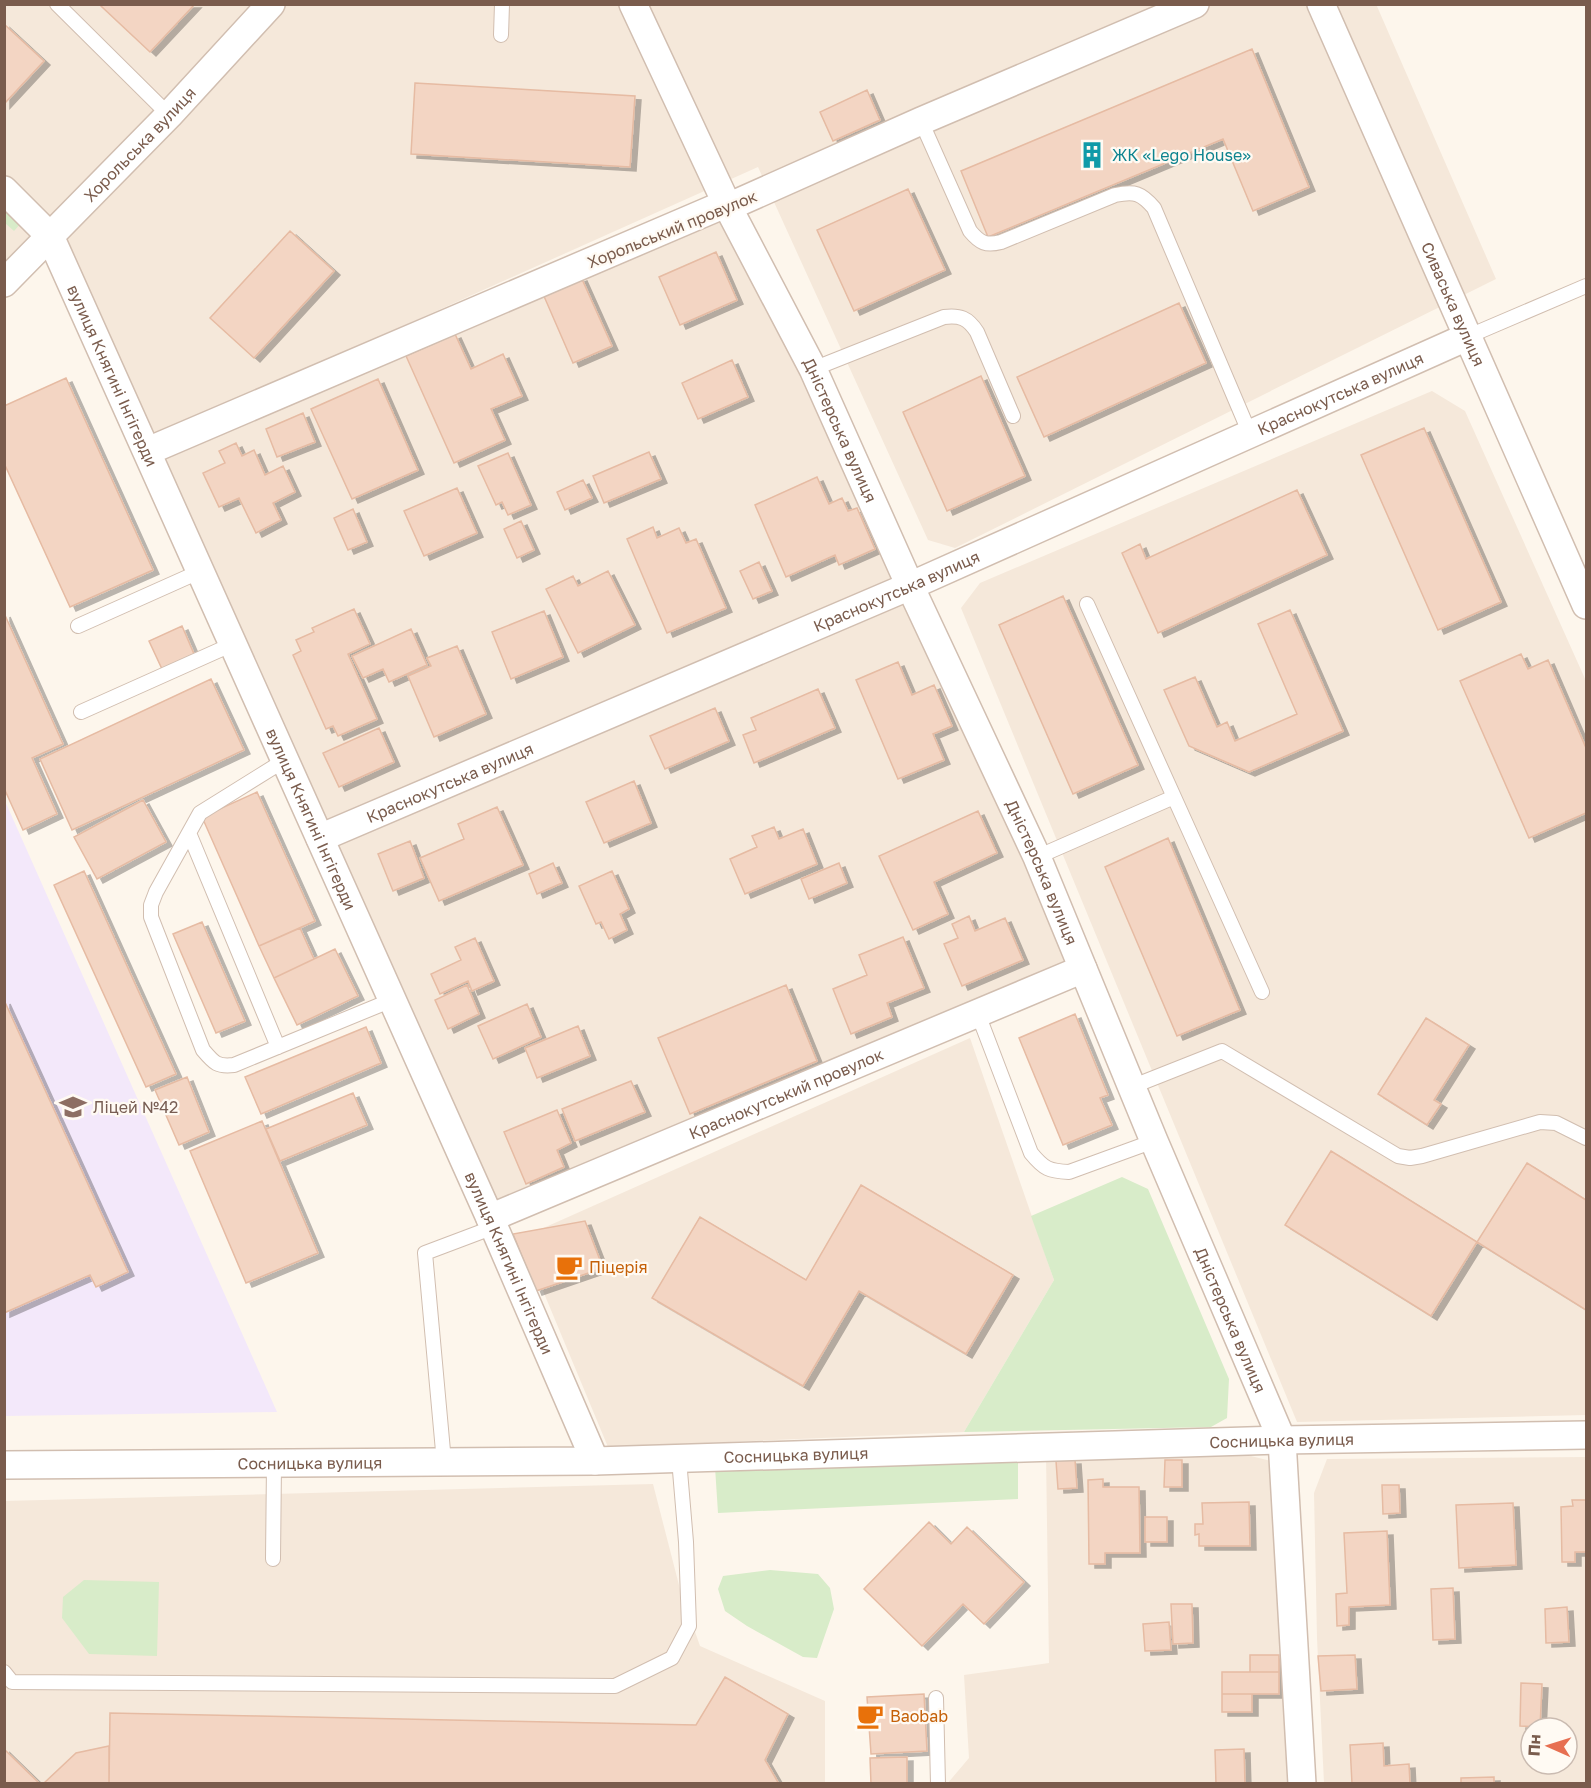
<svg xmlns="http://www.w3.org/2000/svg" width="1591" height="1788" font-family="'Golos Text',sans-serif">
<defs>
<filter id="shadow"><feDropShadow dx="6" dy="4" stdDeviation="0" flood-color="#0004"/></filter>
</defs>
<rect width="100%" height="100%" fill="#fdf6ec"/>
<path fill="#f5e8da" fill-rule="evenodd" d="M1376 4 1496 279 955 548 928 540 758 167 153 438 53 213 5 263V5Z
M728 207 1083 969 490 1218 148 451Z
M1432 391 1465 411 1586 681V1415L1297 1422 961 608 980 583Z
M970 1038 1054 1280 964 1432 608 1447 521 1238Z
M1235 1452 1275 1462 1287 1783 947 1784 969 1758 964 1675 1049 1663 1046 1454Z
M1586 1457V1783H1324L1317 1638 1314 1493 1327 1459ZM1531 1728H1567V1764H1531Z
M653 1484 680 1589 700 1646 825 1701V1783H5L4 1501Z"/>
<path fill="#f3e8fa" d="M5 801 277 1412 5 1416Z"/>
<path fill="#d8ecc9" d="M4 202 23 221 14 231 5 223Z
M1122 1177 1148 1189 1229 1379 1227 1418 1211 1427 964 1432 1054 1280 1031 1216Z
M1018 1451V1499L718 1513 715 1467Z
M770 1570 818 1574 830 1588 834 1609 817 1658 803 1657 747 1626 725 1611 718 1589 723 1576Z
M84 1580 159 1582 157 1656 89 1654 62 1618 63 1597Z"/>
<path fill="#f3d5c3" stroke="#e6bba3" stroke-width="1.5" filter="url(#shadow)" d="M102 4H195L150 52 101 6Z
M4 24 44 61 4 104Z
M1252 49 1309 187 1253 211 1223 139 988 237 961 171Z
M415 83 635 96 630 167 411 154Z
M867 90 880 120 833 141 820 112Z
M908 189 945 270 854 311 817 230Z
M290 231 334 271 254 358 210 318Z
M716 252 737 300 680 325 659 277Z
M581 277 612 346 573 363 543 294Z
M1179 303 1206 363 1044 437 1017 377Z
M455 334 471 369 503 354 522 396 491 409 505 440 454 463 406 356Z
M732 360 748 397 698 419 682 383Z
M981 376 1025 476 947 511 903 412Z
M66 378 153 570 70 607 4 463V406Z
M378 379 418 470 352 499 311 409Z
M303 413 315 442 277 457 266 429Z
M1424 428 1501 602 1438 630 1361 455Z
M236 443 242 456 254 450 265 475 283 466 295 492 273 503 281 520 256 533 239 498 219 507 203 473 225 463 219 451Z
M649 452 661 479 604 503 593 476Z
M508 453 531 505 508 515 502 502 496 505 478 466Z
M817 477 829 504 842 498 848 511 857 508 875 549 839 565 835 555 786 577 755 505Z
M583 480 592 498 565 510 557 492Z
M457 488 477 533 424 556 404 511Z
M1297 490 1327 555 1158 633 1122 553 1140 544 1146 559Z
M353 509 367 542 348 550 334 518Z
M521 521 534 550 517 558 504 529Z
M653 527 657 538 679 528 686 543 696 539 726 608 667 633 627 539Z
M759 562 772 591 753 599 740 571Z
M608 571 635 625 578 653 546 589 573 576 578 586Z
M1063 596 1138 765 1073 794 999 625Z
M354 609 370 644 348 654 377 719 338 736 333 726 326 729 293 655 301 651 296 640 314 632 312 628Z
M1290 610 1343 731 1249 772 1189 746 1164 690 1195 677 1217 727 1227 722 1235 741 1297 714 1258 624Z
M544 611 563 657 511 679 492 632Z
M4 613 63 744 32 758 57 814 23 830 4 788Z
M182 626 194 654 162 669 149 641Z
M411 629 427 665 389 682 383 669 363 678 352 656Z
M457 646 486 714 434 737 408 676 431 666 427 658Z
M1521 654 1528 669 1548 660 1586 748V813L1529 838 1460 681Z
M898 662 912 695 934 685 952 726 933 734 944 760 898 779 856 680Z
M211 679 244 750 72 830 40 759Z
M818 689 835 728 754 763 743 735 756 730 751 718Z
M715 708 729 741 665 769 650 736Z
M379 728 394 762 339 787 323 753Z
M634 781 651 823 604 843 586 802Z
M257 792 315 921 259 946 202 817Z
M143 800 166 842 97 879 74 837Z
M497 807 523 865 439 901 420 858 464 839 458 824Z
M978 811 997 853 934 882 948 914 913 930 879 856Z
M774 827 779 839 803 829 817 864 745 894 730 859 757 847 752 836Z
M1168 838 1240 1010 1177 1036 1105 867Z
M410 841 424 878 393 891 378 854Z
M553 863 562 883 537 894 529 874Z
M839 863 847 883 809 899 801 879Z
M84 871 176 1074 146 1087 54 885Z
M612 871 629 909 620 914 627 930 609 939 601 922 596 924 579 886Z
M969 916 975 931 1005 918 1023 960 962 986 944 944 958 938 952 924Z
M202 922 245 1021 216 1033 173 934Z
M300 928 314 959 274 978 259 946Z
M903 937 924 988 887 1003 892 1017 851 1034 833 989 867 975 859 955Z
M475 938 494 981 472 991 468 981 440 994 431 974 461 960 455 947Z
M335 949 358 996 297 1025 274 978Z
M467 985 479 1014 448 1029 435 1000Z
M786 985 817 1061 690 1114 658 1038Z
M4 1000 128 1272 96 1287 90 1275 4 1313Z
M527 1004 541 1037 493 1059 478 1026Z
M1075 1014 1108 1095 1100 1098 1112 1125 1063 1145 1019 1038Z
M1426 1018 1469 1045 1434 1100 1441 1104 1427 1125 1378 1094Z
M578 1026 590 1056 537 1078 525 1048Z
M366 1027 381 1063 261 1114 245 1077Z
M187 1077 209 1132 179 1145 155 1090Z
M631 1081 645 1112 575 1141 562 1109Z
M353 1093 367 1125 280 1161 266 1129Z
M557 1110 571 1143 557 1150 564 1167 526 1184 504 1132Z
M262 1121 318 1253 246 1283 190 1151Z
M1331 1151 1477 1242 1431 1316 1285 1225Z
M1527 1163 1586 1200V1310L1477 1242Z
M861 1185 1013 1275 966 1354 859 1291 803 1386 652 1298 700 1217 806 1280Z
M585 1221 603 1268 536 1291 513 1234Z
M1075 1460 1077 1488 1058 1489 1056 1461Z
M1165 1460H1182V1487H1164Z
M1103 1479V1487H1139L1140 1553H1105V1564H1089L1088 1480Z
M1382 1485H1399L1400 1513 1383 1514Z
M1572 1500H1586V1552H1575V1562H1562L1561 1507 1573 1506Z
M1249 1502 1250 1546H1199V1534L1195 1535V1524H1203L1202 1503Z
M1513 1503 1516 1565 1459 1568 1456 1505Z
M1145 1517H1167V1542H1145Z
M929 1522 951 1544 967 1527 1024 1582 984 1624 963 1604 922 1646 864 1589Z
M1387 1531 1390 1605 1349 1607V1625L1337 1626 1336 1594 1347 1593 1344 1533Z
M1453 1588 1455 1639 1433 1640 1431 1589Z
M1171 1604H1192L1193 1643 1173 1644Z
M1567 1607 1569 1642 1546 1643 1545 1609Z
M1169 1622 1171 1650 1145 1651 1143 1624Z
M1250 1655H1279V1672H1250Z
M1355 1655 1357 1689 1321 1691 1318 1656Z
M1222 1672H1279V1694H1222Z
M725 1677 788 1714 765 1760 779 1784H109L110 1713 696 1725Z
M1521 1683 1542 1684 1540 1727 1520 1726Z
M924 1694 927 1751 871 1754 867 1697Z
M1222 1694H1252V1712H1222Z
M1383 1743 1384 1766 1409 1764 1410 1784H1352L1350 1745Z
M109 1746V1784H43L76 1753Z
M4 1749 40 1784H4Z
M1244 1749 1245 1784H1216L1215 1750Z
M907 1757V1784H871L870 1758Z
M1494 1777V1784H1461V1778Z"/>
<g fill="none" stroke-linecap="round" stroke-linejoin="round">
<defs>
<path id="lane" d="M57 4 169 115
M501 35 502 4
M921 121 970 231C980 243 986 246 1001 242L1115 195C1135 191 1141 193 1154 208L1250 434
M1469 336 1586 286
M813 369 944 317C960 315 968 318 977 332L1013 416
M1087 604 1174 797
M78 626 201 571
M81 712 233 644
M285 760 200 813 156 892 151 905V917L203 1050C214 1063 217 1067 234 1065L392 1000
M189 833 278 1047
M1037 857 1174 797 1262 992
M978 1014 1031 1153C1044 1169 1049 1171 1069 1172L1154 1141
M1131 1087 1222 1051 1398 1156 1410 1158 1422 1156 1540 1122 1556 1123 1586 1138
M444 1462 425 1253 494 1227
M273 1559 274 1464
M4 1672 12 1682 615 1686 672 1658 689 1626 686 1542 679 1459
M936 1698 938 1784"/>
<g id="street">
<path id="s1" d="M633 4 728 207 813 369 910 586 1037 857 1154 1141 1282 1440 1302 1784"/>
<path id="s2" d="M1321 4 1586 605"/>
<path id="s3" d="M4 190 50 236 494 1227 595 1461"/>
<path id="s4" d="M4 283 169 115 271 4"/>
<path d="M148 451 718 207H728L921 121 1195 4"/>
<path id="s5" d="M320 838 910 586 1469 336"/>
<path id="s6" d="M490 1218 1083 969"/>
<path id="s7" d="M4 1465 595 1461 1282 1440 1586 1435"/>
</g>
</defs>
<use href="#lane" stroke="#d1beb0" stroke-width="16"/>
<use href="#street" stroke="#d1beb0" stroke-width="30"/>
<use href="#lane" stroke="#fff" stroke-width="14"/>
<use href="#street" stroke="#fff" stroke-width="27"/>
</g>
<defs>
<symbol id="building-bare" viewBox="-9 -9 18 18"><path d="M-4-6H4V6H1V3H-1V6H-4ZM-2.5-4.3h1.7v1.8h-1.7ZM.8-4.3h1.7v1.8H.8ZM-2.5-1h1.7V.8h-1.7ZM.8-1h1.7V.8H.8Z" fill="#0f9aa8" stroke="#fffaf3" stroke-width="2.5" paint-order="stroke"/></symbol>
<symbol id="school-bare" viewBox="-9 -9 18 18"><path d="M0-5L7-2L0 1L-7-2ZM-4 1L0 2.5L4 1V4Q0 6-4 4Z" fill="#8d6e63" stroke="#fffaf3" stroke-width="2.5" paint-order="stroke"/></symbol>
<symbol id="cafe-bare" viewBox="-9 -9 18 18"><path d="M-5.5-4.5H6V0H3Q3 3.5 0 3.5H-2.5Q-5.5 3.5-5.5 0ZM3-3.2v2h1.7v-2ZM-6 4.5H4V6H-6Z" fill="#e8710a" stroke="#fffaf3" stroke-width="2.5" paint-order="stroke"/></symbol>
</defs>
<g fill-rule="evenodd">
<use href="#building-bare" x="1073" y="136" width="38" height="38"/>
<use href="#school-bare" x="54" y="1088" width="38" height="38"/>
<use href="#cafe-bare" x="550" y="1248" width="38" height="38"/>
<use href="#cafe-bare" x="851" y="1697" width="38" height="38"/>
</g>
<g text-anchor="middle" stroke-width="4.5" stroke-linejoin="round" paint-order="stroke">
<g font-size="16" fill="#7a5c4d" stroke="#fffaf3">
<text dy="6" stroke="none"><textPath href="#s4" startOffset="194">Хорольська вулиця</textPath></text>
<text transform="translate(672 229) rotate(-22)" y="6">Хорольський провулок</text>
<text dy="6" stroke="none"><textPath href="#s2" startOffset="328">Сиваська вулиця</textPath></text>
<text dy="6" stroke="none"><textPath href="#s3" startOffset="218">вулиця Княгині Інгігерди</textPath></text>
<text dy="6" stroke="none"><textPath href="#s5" startOffset="1113">Краснокутська вулиця</textPath></text>
<text dy="6" stroke="none"><textPath href="#s1" startOffset="474">Дністерська вулиця</textPath></text>
<text dy="6" stroke="none"><textPath href="#s5" startOffset="627">Краснокутська вулиця</textPath></text>
<text dy="6" stroke="none"><textPath href="#s5" startOffset="141">Краснокутська вулиця</textPath></text>
<text dy="6" stroke="none"><textPath href="#s3" startOffset="704">вулиця Княгині Інгігерди</textPath></text>
<text dy="6" stroke="none"><textPath href="#s1" startOffset="960">Дністерська вулиця</textPath></text>
<text dy="6" stroke="none"><textPath href="#s6" startOffset="321">Краснокутський провулок</textPath></text>
<text dy="6" stroke="none"><textPath href="#s3" startOffset="1190">вулиця Княгині Інгігерди</textPath></text>
<text dy="6" stroke="none"><textPath href="#s1" startOffset="1446">Дністерська вулиця</textPath></text>
<text dy="6" stroke="none"><textPath href="#s7" startOffset="1278">Сосницька вулиця</textPath></text>
<text dy="6" stroke="none"><textPath href="#s7" startOffset="792">Сосницька вулиця</textPath></text>
<text dy="6" stroke="none"><textPath href="#s7" startOffset="306">Сосницька вулиця</textPath></text>
</g>
<g font-size="16" fill="#0d838f" stroke="#fffaf3" text-anchor="start">
<text x="1112" y="161">ЖК «Lego House»</text>
</g>
<g font-size="16" fill="#785e54" stroke="#fffaf3" text-anchor="start">
<text x="93" y="1113">Ліцей №42</text>
</g>
<g font-size="16" fill="#c56008" stroke="#fffaf3" text-anchor="start">
<text x="589" y="1273">Піцерія</text>
<text x="890" y="1722">Baobab</text>
</g>
</g>
<rect width="1591" height="1788" fill="none" stroke="#7a5c4d" stroke-width="12"/>
<g transform="translate(1549 1746) rotate(273)"><circle r="28" fill="#fffaf3" stroke="#cabbb1" stroke-width="1.5"/>
<path d="M0-4.5L10 22L0 15L-10 22Z" fill="#e76f51"/>
<text y="-9" font-size="16" font-weight="bold" text-anchor="middle" fill="#7a5c4d">Пн</text>
</g>
</svg>
